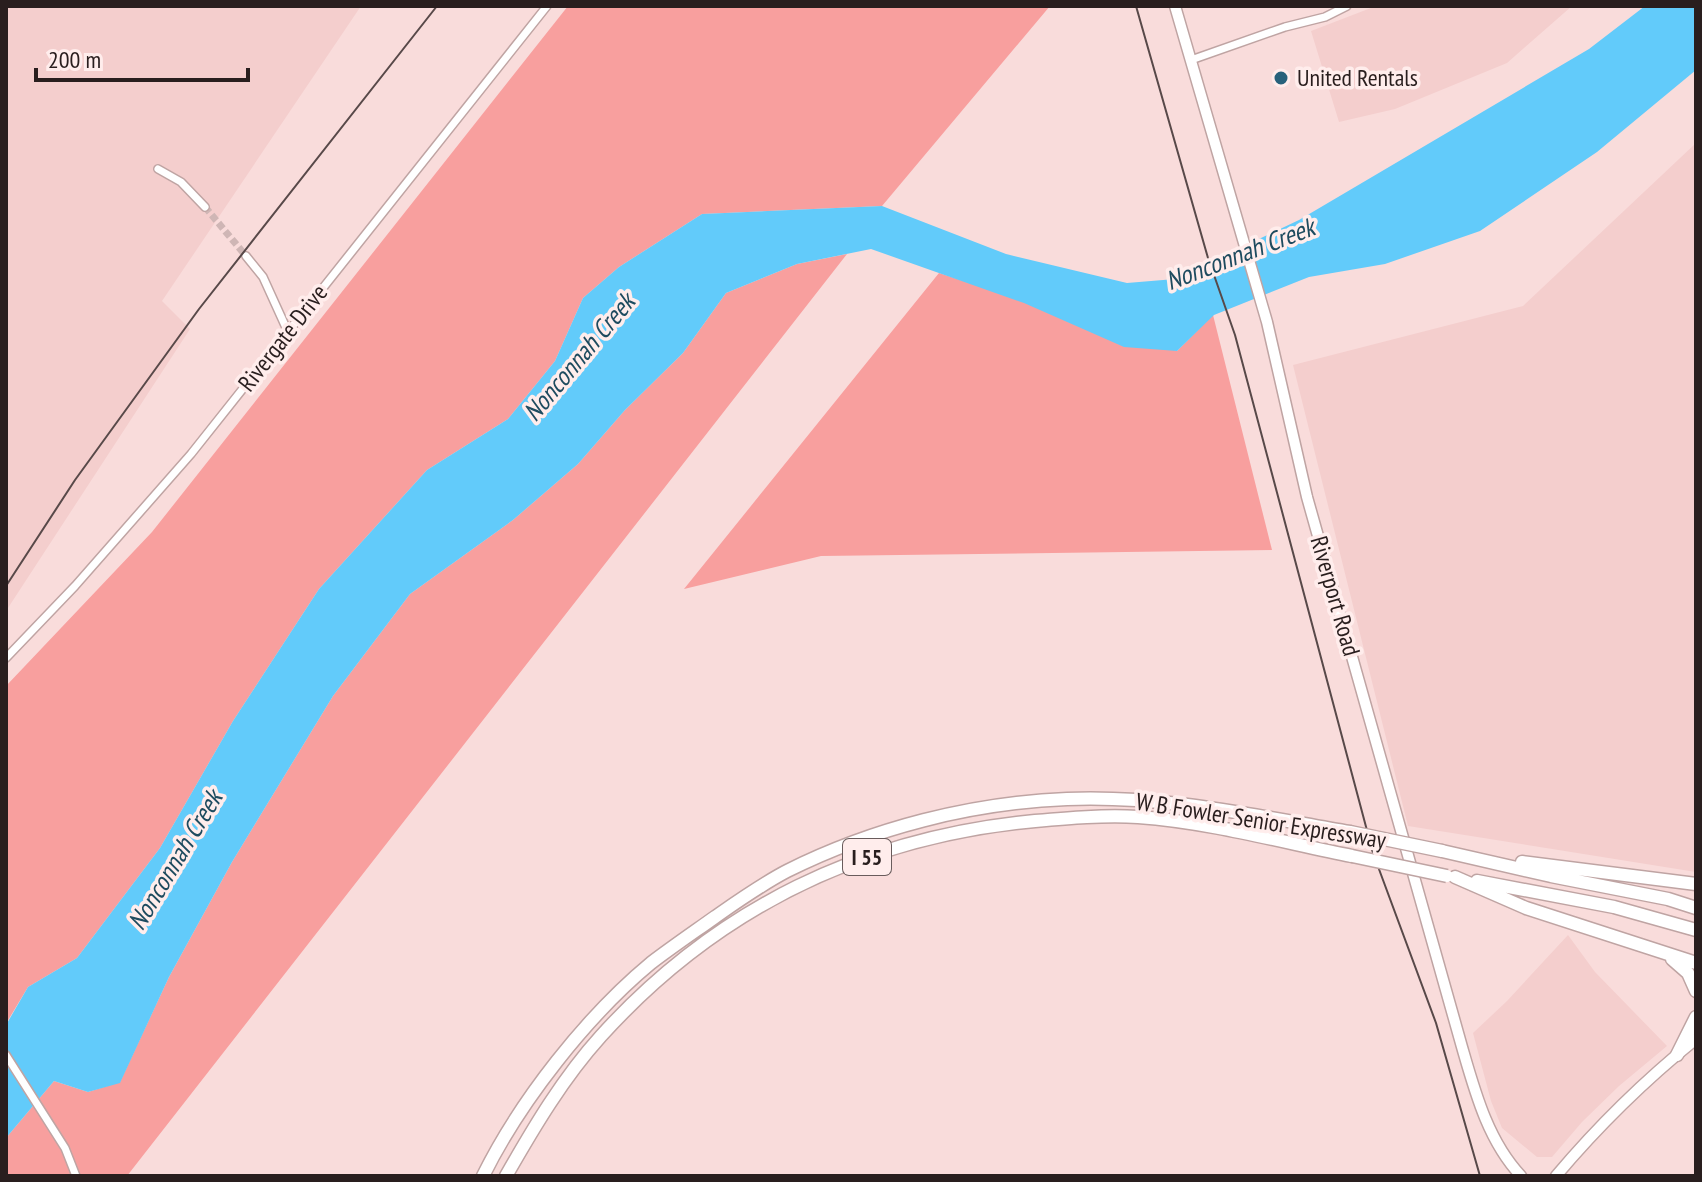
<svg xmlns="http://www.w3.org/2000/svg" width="1702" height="1182" font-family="'PT Sans Narrow',sans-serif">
<rect width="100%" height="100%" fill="#f9dcdb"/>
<path fill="#f4cecd" d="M6 6H361L162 301 190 329 6 611Z
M1376 6H1572L1507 63 1395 109 1339 122 1311 31Z
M1696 143V872L1408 826 1293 365 1523 306Z
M1568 935 1595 972 1667 1046 1619 1086 1582 1122 1552 1157H1537L1502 1128 1491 1101 1473 1033 1507 1001Z"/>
<path fill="#f89f9e" d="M568 6H1050L882 206 702 214 619 267 583 298 555 361 508 419 427 470 319 589 233 721 160 848 77 958 28 987 7 1022 6 686 152 532Z
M847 254 127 1176H6V1138L54 1081 88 1092 120 1082 169 977 232 862 333 696 410 594 513 520 578 464 625 410 683 353 726 293 797 264Z
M939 273 1177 351 1213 315 1272 550 821 556 684 589Z"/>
<path fill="#62cbfa" d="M1645 6H1696V70L1597 152 1480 231 1385 264 1309 277 1214 315 1177 351 1124 347 1024 303 871 249 797 264 726 293 683 353 625 410 578 464 513 520 410 594 333 696 232 862 169 977 120 1083 88 1092 54 1081 6 1138V1025L28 987 77 958 160 848 233 721 319 589 427 470 508 419 555 361 583 298 619 267 702 214 882 206 1006 254 1127 283 1175 279 1299 220 1589 49Z"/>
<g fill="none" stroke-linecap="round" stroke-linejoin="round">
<path stroke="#cfb6b5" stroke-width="7" stroke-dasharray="7 3.5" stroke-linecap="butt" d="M205 207 246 256"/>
<defs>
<path id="street" d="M1191 60 1285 27 1325 17 1347 6
M158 169 181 182 205 207
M246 256 263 277 288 332
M6 658 75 586 191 454 547 6
M6 1055 65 1148 76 1176"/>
<path id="secondary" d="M1175 6 1267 322 1307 497 1462 1047C1475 1092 1488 1141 1521 1176
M1556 1176C1599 1125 1644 1081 1696 1039"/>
<path id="highway" d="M1442 851 1551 876 1668 899 1696 908
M1522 862 1696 884
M1455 877 1526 908 1696 963
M1477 881 1614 907 1696 930
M1672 959 1688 973 1696 991
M1677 1055 1696 1017
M483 1176C520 1101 587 1016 651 963 672 947 694 932 715 917 738 901 762 884 787 871 873 828 971 803 1067 799 1163 795 1256 816 1350 832
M506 1176C534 1127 563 1078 601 1036 717 908 864 837 1035 821 1069 818 1104 815 1138 817 1209 822 1282 842 1352 856"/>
</defs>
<use href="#street" stroke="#bfa4a3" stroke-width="10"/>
<use href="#secondary" stroke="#bfa4a3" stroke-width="13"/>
<use href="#highway" stroke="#bfa4a3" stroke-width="15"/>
<use href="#street" stroke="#fff" stroke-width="7"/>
<use href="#secondary" stroke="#fff" stroke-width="10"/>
<use href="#highway" stroke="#fff" stroke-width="12"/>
<path stroke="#584949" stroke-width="2" d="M1136 6 1208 258 1235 335 1373 853 1436 1023 1480 1176
M6 586 75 480 199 309 437 6"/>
<defs>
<path id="highway-bridge" d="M1350 832 1442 851
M1352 856 1447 876"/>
</defs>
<use href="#highway-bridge" stroke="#bfa4a3" stroke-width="15" stroke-linecap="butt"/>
<use href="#highway-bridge" stroke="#fff" stroke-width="12"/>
</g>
<circle fill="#28617b" stroke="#ffedec" stroke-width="3" cx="1281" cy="78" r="8"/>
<g text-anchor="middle" stroke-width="7" stroke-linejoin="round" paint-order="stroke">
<rect fill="#ffedec" stroke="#695c5c" stroke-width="2" x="843" y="839" width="48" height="36" rx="6"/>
<g font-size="22" font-weight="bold" fill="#291e1e">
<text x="867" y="865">I 55</text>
</g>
<g font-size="24" fill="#291e1e" stroke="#ffedec" text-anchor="start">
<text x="1297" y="86">United Rentals</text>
</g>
<g font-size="24" fill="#291e1e" stroke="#ffedec">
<text transform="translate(283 338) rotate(-52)" y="8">Rivergate Drive</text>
<text transform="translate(1335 596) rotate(74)" y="8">Riverport Road</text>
<text transform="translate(1261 821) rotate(9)" y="8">W B Fowler Senior Expressway</text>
</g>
<g font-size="26" font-style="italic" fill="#1e4b5f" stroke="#ffedec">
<text transform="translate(1240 254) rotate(-21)" y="9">Nonconnah Creek</text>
<text transform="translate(579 357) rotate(-50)" y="9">Nonconnah Creek</text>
<text transform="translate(175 860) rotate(-59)" y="9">Nonconnah Creek</text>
</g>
</g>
<rect width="1702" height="1182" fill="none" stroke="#291e1e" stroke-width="16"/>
<path d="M36 68v12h212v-12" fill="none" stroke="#291e1e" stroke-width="4"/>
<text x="48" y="68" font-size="24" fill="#291e1e" stroke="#ffedec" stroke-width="6" paint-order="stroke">200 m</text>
</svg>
